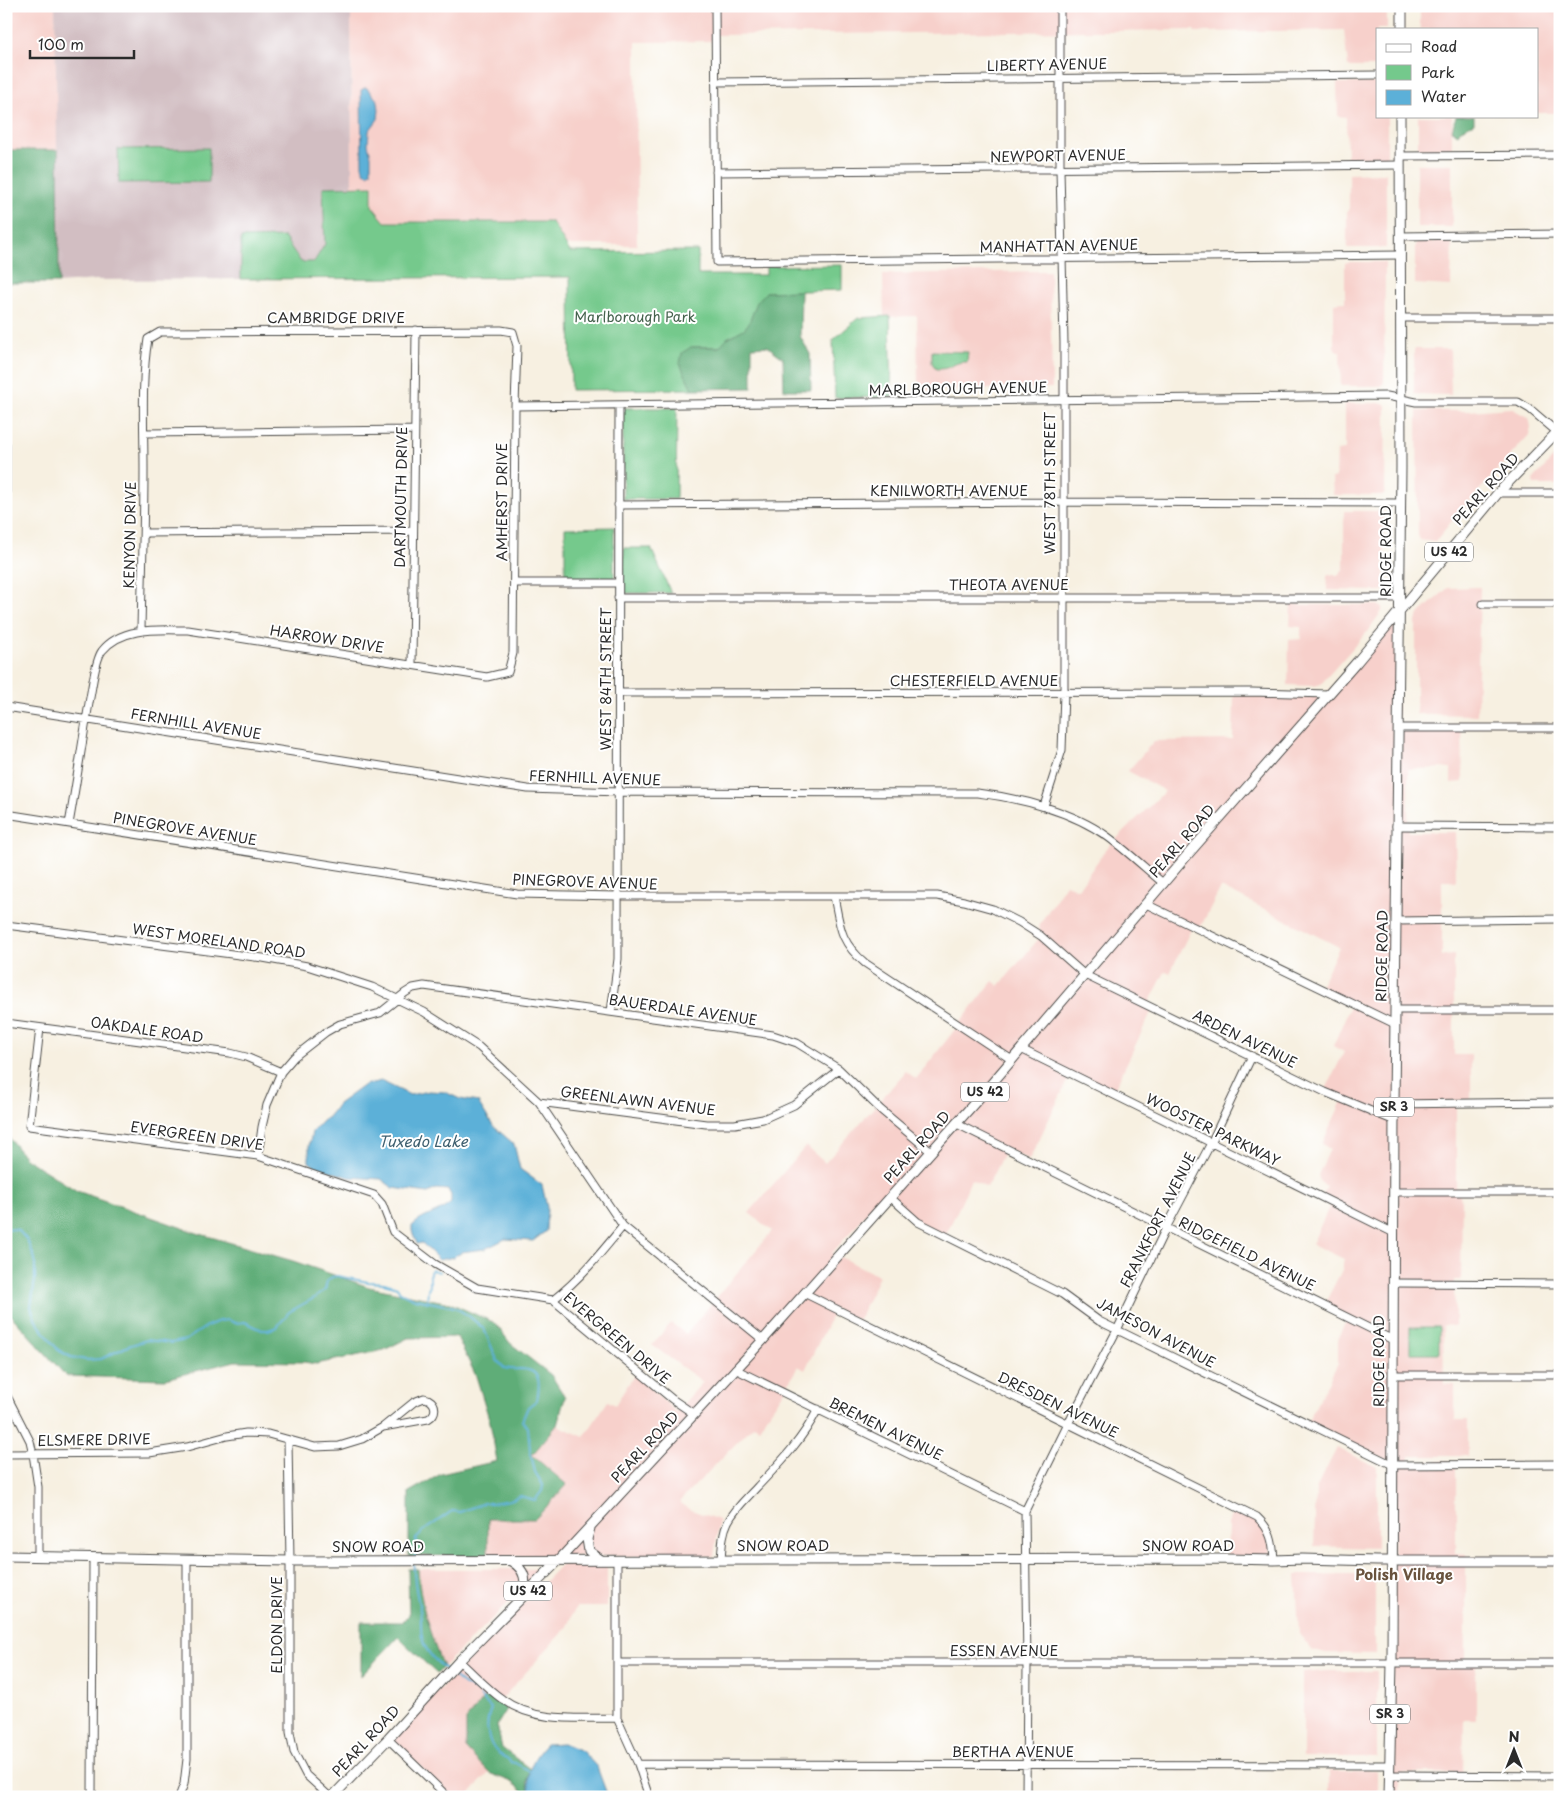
<svg xmlns="http://www.w3.org/2000/svg" width="1566" height="1803" font-family="'Playpen Sans',sans-serif">
<rect width="100%" height="100%" fill="#fff"/>
<filter id="ink" filterUnits="userSpaceOnUse"><feTurbulence type="fractalNoise" baseFrequency=".02" numOctaves="2"/><feDisplacementMap in="SourceGraphic" scale="10" xChannelSelector="R" yChannelSelector="G"/><feConvolveMatrix kernelMatrix="1 2 1 2 8 2 1 2 1" color-interpolation-filters="sRGB"/></filter>
<filter id="wash" filterUnits="userSpaceOnUse"><feTurbulence type="fractalNoise" baseFrequency=".0096" numOctaves="4" result="noise"/><feDisplacementMap in="SourceGraphic" scale="20" xChannelSelector="R" yChannelSelector="G"/><feGaussianBlur stdDeviation="1.12" result="paint"/><feColorMatrix in="noise" values="0 0 0 0 0 0 0 0 0 0 0 0 0 0 0 0 0 1.4 0 .05"/><feComposite in="paint" operator="in"/></filter>
<g filter="url(#wash)">
<rect width="100%" height="100%" fill="#f7f0e1"/>
<path fill="#f7d0cb" d="M6 6H55L58 150H6Z
M351 6H1387V29H1377V67H1348L1344 30 1195 32 1194 30 716 35V41L636 42 637 245H565L551 222H385L372 206 371 186 352 187Z
M1420 6H1560V113H1537V29H1420Z
M1337 83H1377V116H1387V158H1347L1346 117 1338 116Z
M1418 116H1452V148L1418 149Z
M1417 164H1452V227H1417Z
M1386 173V248H1347V211H1349V174Z
M1417 242H1452L1451 286 1415 284V248Z
M1348 262H1384L1385 264 1384 381 1383 385 1380 386H1341L1340 351H1336L1334 346V303L1345 302V263Z
M1050 271 1052 388 918 390 917 316 884 317 883 274Z
M1414 349H1449L1450 350 1451 395 1414 394Z
M1384 403 1386 406 1385 493 1382 495H1333L1332 478 1336 477 1337 451 1345 450V404Z
M1511 408 1529 418 1531 427 1529 435 1455 517 1435 542 1420 540 1418 535 1417 411H1468Z
M1560 450V485H1534L1533 480Z
M1344 511H1384V589L1382 591 1327 590V575H1339L1344 568Z
M1480 587 1477 715 1416 714V621L1420 613 1448 588Z
M1291 605H1378L1382 607V611L1366 633 1321 684 1314 686 1288 685 1289 640 1301 639V627L1290 626Z
M1399 615 1397 730H1462L1463 782 1451 783V768L1408 769V832H1455L1456 881H1442V956L1454 955V1055H1471V1100L1456 1101V1188L1462 1201 1461 1280H1454L1455 1326 1443 1325 1444 1384H1442L1455 1385V1420H1468V1456H1409V1462H1456V1553L1466 1554V1660H1476V1720H1464L1463 1773H1400V1797H1391L1394 1463 1307 1423 1338 1363V1337L1348 1318 1324 1305 1342 1270 1344 1259 1312 1244 1331 1203 1321 1198 1327 1186 1320 1182 1318 1175 1330 1149 1322 1144 1344 1097 1326 1089 1344 1052 1333 1046 1351 1004 1319 989 1339 947 1221 887 1199 930 1192 927 1170 973 1165 972 1148 1005 1153 1008 1112 1094 1071 1074 1029 1160 1006 1148 987 1187 971 1179 962 1201 945 1236 913 1219 885 1192 832 1253 879 1276 858 1320 835 1309 805 1370 798 1366 783 1393 759 1428 754 1425 679 1502 691 1510 719 1520 714 1556H488V1519H535L567 1485 532 1455 557 1425 584 1437 608 1401 615 1405 635 1374 676 1412 703 1382 652 1345 671 1323 686 1334 772 1231 749 1213 806 1146 825 1163 906 1071 916 1079 993 981 999 986 1041 936 1039 925 1066 884 1078 889 1107 848 1165 791 1128 771 1154 741 1233 740 1234 695H1268L1323 697Z
M1337 1448 1377 1467V1548L1314 1546 1316 1489Z
M1234 1509 1255 1520 1264 1529 1268 1538 1271 1556H1227L1228 1524Z
M562 1564H607V1607H576L566 1628 499 1702 487 1694 466 1749 489 1773 466 1797H452L392 1739Z
M418 1569H543L443 1667 430 1635 419 1586Z
M1296 1575H1366L1367 1581 1375 1584V1654L1323 1653 1313 1651 1299 1634Z
M1327 1671H1377V1757H1303V1673Z
M1329 1771H1377V1797H1329Z"/>
<path fill="#d2bec2" d="M55 6H351L352 187H323L325 244 314 262 301 263 241 238V279L96 280 59 283Z"/>
<path fill="#74c98c" stroke="#507a5c" d="M209 148V182L119 183 118 149Z
M372 186V206L385 222H552L570 252 698 251V275H766V266L842 265V290L766 292 767 346 692 347V389L571 390 570 277 241 279V238L284 237 301 262H314L325 244 323 187Z
M890 316 892 397 835 398 833 340 858 318Z
M932 351 968 352 967 362C953 361 952 370 936 369L932 363Z
M623 408H677L676 499H623Z
M614 527V580L565 579V528Z
M624 548H651L671 593H622Z
M1410 1327H1439V1353H1410Z"/>
<path fill="#5fad78" stroke="#456c52" d="M1456 116H1474V123L1461 129 1458 134 1452 130Z
M6 150H58L59 283H6Z
M801 291 800 336 810 354 811 390H784L783 358 767 346 752 347V388L692 389 680 364 682 353 691 347H719L727 338 744 329 749 323 757 302 766 292Z
M6 1134 25 1158 77 1191 197 1233 293 1261 369 1287 450 1303 495 1323 510 1343 551 1375 565 1397 557 1425 532 1455 567 1485 535 1519H488V1556H409V1492L441 1474 497 1461 490 1422 476 1376 457 1337 408 1338 384 1350 316 1364 304 1362 235 1361 165 1379 66 1376 6 1310Z
M408 1569H418C420 1603 430 1635 443 1667L437 1674 398 1637 361 1676V1622H402L409 1615Z
M487 1694 507 1709 497 1725 502 1748 530 1769 527 1782 531 1797 512 1782 489 1773 466 1749V1720Z"/>
<path fill="#5cb0d8" stroke="#446e82" d="M366 87 378 101 379 110 378 119 369 131 368 144 371 156V172L368 174 364 172 362 166 361 90Z
M381 1081 410 1095 429 1091 445 1092 460 1099 478 1102 493 1126 514 1144 520 1169 542 1185 547 1207 546 1231 533 1241 505 1239 485 1249 461 1252 460 1254 456 1255 454 1257 439 1260 422 1243 417 1244 412 1231V1226C423 1215 440 1213 451 1203V1195L448 1190 436 1189 428 1193 393 1188 381 1179 349 1177 316 1167 309 1162V1146L312 1132 322 1121 328 1117 338 1104 364 1085Z
M563 1743 582 1751 597 1767 608 1797H531C525 1775 530 1761 546 1744Z"/>
<g fill="none" stroke-linecap="round" stroke-linejoin="round">
<path stroke="#5cb0d8" stroke-width="2" d="M6 1228 18 1230 27 1240 35 1259V1279L31 1307 36 1321 58 1350 71 1357 86 1360 101 1359 128 1346 147 1340 171 1343 186 1340 207 1326 219 1321 228 1320 235 1323 245 1322 262 1330H268L277 1327 289 1312 316 1297 325 1290 327 1281 332 1277 337 1276 368 1282 384 1283 397 1287 400 1292 415 1299 454 1307 469 1316 484 1329 497 1360 504 1368C510 1370 514 1369 520 1369 542 1369 540 1384 537 1400L528 1407 522 1421 528 1427 530 1450 535 1472 543 1485 542 1491 535 1500 520 1496 510 1500 492 1503H484L460 1512 452 1511 422 1532 416 1539 415 1557
M427 1302 428 1290 430 1286V1272L432 1270 440 1272
M414 1564C413 1580 417 1594 420 1610 422 1619 420 1628 422 1637 424 1651 437 1662 447 1671
M451 1674 463 1684 479 1692 481 1698 491 1708C485 1723 486 1742 498 1753 501 1756 505 1757 508 1759L510 1762 515 1763 531 1772"/>
</g>
</g>
<g filter="url(#ink)">
<g fill="none" stroke-linecap="round" stroke-linejoin="round">
<defs>
<path id="minor" d="M715 6 717 262 1401 255
M716 82 1377 75
M1400 156 1560 155
M716 172 1400 165
M1401 236 1560 234
M1401 318H1560
M515 406 1387 396 1416 402H1518L1530 409 1557 432
M144 433 414 430
M6 444V497
M1498 493H1560
M618 505 1063 502 1400 503
M144 533 413 531
M514 583H618
M618 598H1399
M1483 604H1560
M412 665 416 330
M619 693 1252 692 1328 694
M6 707 528 789 619 792 977 793C1020 798 1072 811 1108 837 1127 851 1145 868 1164 884
M1399 728H1560
M1044 806 1062 750 1064 693V343L1060 169V6
M6 814 517 894 618 896H937L964 901 993 909 1019 922 1041 936 1085 975 1325 1092 1395 1121
M69 824C77 780 83 736 91 692 93 681 96 659 102 651 122 626 160 630 188 630L487 677 508 672 513 653 515 406 517 346 513 332 501 330 160 332 148 339C141 381 144 426 144 469 144 523 142 576 141 630
M1396 826 1560 827
M834 896C840 927 840 942 865 963L1012 1060
M1146 904 1395 1024
M1397 921 1560 919
M6 925 263 958 307 966 372 987 424 1012 479 1047 539 1102 623 1226 763 1340
M1395 1010H1560
M611 1012 618 959 619 406
M6 1023 230 1053 246 1057 281 1072
M40 1028 29 1126 258 1156 374 1195 382 1204 393 1232 435 1264 477 1288 553 1300 672 1399 694 1414
M1021 1049 1394 1233
M539 1102 706 1124H735L763 1119 794 1105 839 1069
M1394 1104 1560 1102
M957 1124 1393 1340
M258 1156 262 1127 267 1105 281 1072 294 1057 326 1032 340 1024 380 1013 405 993 413 988 424 986 773 1035 797 1043 839 1069 881 1110 930 1151
M1395 1192H1560
M890 1197 918 1222 1062 1294 1099 1321 1393 1465 1560 1464
M1394 1283 1560 1284
M804 1293 1257 1517C1271 1530 1273 1542 1274 1560
M553 1300C580 1279 601 1253 623 1226
M735 1369 1025 1511
M1393 1375H1560
M6 1394 30 1441 33 1454 38 1487V1556
M288 1440 290 1561V1732L294 1752 306 1775 330 1797
M6 1454 149 1453 187 1447 227 1436 246 1433 268 1434 315 1447 339 1446 362 1439 383 1427 414 1402 424 1398 428 1399C437 1404 437 1414 428 1419L383 1427
M617 1560V1718L638 1764 649 1797
M721 1560C722 1547 722 1534 728 1522 735 1508 748 1497 758 1486 781 1462 803 1439 818 1409
M459 1661C473 1673 486 1688 502 1699 534 1723 579 1718 617 1718
M617 1663H1560
M388 1739 448 1797
M638 1764 1389 1765
M1389 1775 1560 1776
M92 1797 93 1559
M179 1797 184 1784 187 1759V1559
M1026 1797 1027 1664 1025 1511 1068 1424 1117 1330 1166 1228 1211 1143 1252 1056"/>
<path id="major" d="M1402 29V6
M590 1528 587 1539 589 1551 601 1560
M6 1556 290 1561 1227 1559 1274 1560 1302 1559 1378 1561H1560
M511 1561C526 1570 527 1581 522 1596
M332 1797 388 1739 459 1661 558 1561 763 1340 987 1089 1190 852 1357 662 1498 493 1560 429
M1389 1797 1392 1663 1394 1104 1401 467 1400 116"/>
</defs>
<use href="#minor" stroke="#4a4946" stroke-width="9"/>
<use href="#major" stroke="#4a4946" stroke-width="11"/>
<use href="#minor" stroke="#fff" stroke-width="7"/>
<use href="#major" stroke="#fff" stroke-width="9"/>
</g>
</g>
<g text-anchor="middle" stroke-width="4" stroke-linejoin="round" paint-order="stroke">
<g fill="#fff" stroke="#6b6b6b" stroke-width="1">
<rect x="1425" y="542.5" width="48" height="19" rx="4"/>
<rect x="961" y="1082.5" width="48" height="19" rx="4"/>
<rect x="1374" y="1097.5" width="40" height="19" rx="4"/>
<rect x="504" y="1581.5" width="48" height="19" rx="4"/>
<rect x="1370" y="1704.5" width="40" height="19" rx="4"/>
</g>
<g font-size="12" font-weight="bold" fill="#2b2b2b">
<text x="1449" y="556">US 42</text>
<text x="985" y="1096">US 42</text>
<text x="1394" y="1111">SR 3</text>
<text x="528" y="1595">US 42</text>
<text x="1390" y="1718">SR 3</text>
</g>
<g font-size="14" fill="#2b2b2b" stroke="#fff">
<text transform="translate(1047 65) rotate(-1)" y="5">LIBERTY AVENUE</text>
<text transform="translate(1058 156) rotate(-1)" y="5">NEWPORT AVENUE</text>
<text transform="translate(1059 246) rotate(-1)" y="5">MANHATTAN AVENUE</text>
<text x="336" y="323">CAMBRIDGE DRIVE</text>
<text transform="translate(958 389) rotate(-1)" y="5">MARLBOROUGH AVENUE</text>
<text transform="translate(1050 483) rotate(-90)" y="5">WEST 78TH STREET</text>
<text transform="translate(1486 489) rotate(-48)" y="5">PEARL ROAD</text>
<text x="949" y="496">KENILWORTH AVENUE</text>
<text transform="translate(401 497) rotate(-89)" y="5">DARTMOUTH DRIVE</text>
<text transform="translate(502 502) rotate(-90)" y="5">AMHERST DRIVE</text>
<text transform="translate(130 535) rotate(-89)" y="5">KENYON DRIVE</text>
<text transform="translate(1386 551) rotate(-90)" y="5">RIDGE ROAD</text>
<text x="1009" y="590">THEOTA AVENUE</text>
<text transform="translate(327 639) rotate(9)" y="5">HARROW DRIVE</text>
<text transform="translate(606 679) rotate(-90)" y="5">WEST 84TH STREET</text>
<text x="974" y="686">CHESTERFIELD AVENUE</text>
<text transform="translate(196 724) rotate(9)" y="5">FERNHILL AVENUE</text>
<text transform="translate(595 778) rotate(2)" y="5">FERNHILL AVENUE</text>
<text transform="translate(185 829) rotate(9)" y="5">PINEGROVE AVENUE</text>
<text transform="translate(1182 841) rotate(-49)" y="5">PEARL ROAD</text>
<text transform="translate(585 882) rotate(2)" y="5">PINEGROVE AVENUE</text>
<text transform="translate(219 941) rotate(8)" y="5">WEST MORELAND ROAD</text>
<text transform="translate(1382 956) rotate(-89)" y="5">RIDGE ROAD</text>
<text transform="translate(683 1010) rotate(8)" y="5">BAUERDALE AVENUE</text>
<text transform="translate(147 1030) rotate(8)" y="5">OAKDALE ROAD</text>
<text transform="translate(1245 1039) rotate(26)" y="5">ARDEN AVENUE</text>
<text transform="translate(638 1101) rotate(7)" y="5">GREENLAWN AVENUE</text>
<text transform="translate(1213 1130) rotate(26)" y="5">WOOSTER PARKWAY</text>
<text transform="translate(197 1136) rotate(8)" y="5">EVERGREEN DRIVE</text>
<text transform="translate(917 1147) rotate(-48)" y="5">PEARL ROAD</text>
<text transform="translate(1158 1220) rotate(-63)" y="5">FRANKFORT AVENUE</text>
<text transform="translate(1247 1254) rotate(26)" y="5">RIDGEFIELD AVENUE</text>
<text transform="translate(1156 1333) rotate(28)" y="5">JAMESON AVENUE</text>
<text transform="translate(617 1338) rotate(40)" y="5">EVERGREEN DRIVE</text>
<text transform="translate(1379 1361) rotate(-90)" y="5">RIDGE ROAD</text>
<text transform="translate(1058 1405) rotate(26)" y="5">DRESDEN AVENUE</text>
<text transform="translate(886 1429) rotate(26)" y="5">BREMEN AVENUE</text>
<text transform="translate(94 1440) rotate(-1)" y="5">ELSMERE DRIVE</text>
<text transform="translate(645 1447) rotate(-47)" y="5">PEARL ROAD</text>
<text x="783" y="1551">SNOW ROAD</text>
<text x="1188" y="1551">SNOW ROAD</text>
<text x="378" y="1552">SNOW ROAD</text>
<text transform="translate(277 1625) rotate(-90)" y="5">ELDON DRIVE</text>
<text x="1004" y="1656">ESSEN AVENUE</text>
<text transform="translate(366 1741) rotate(-47)" y="5">PEARL ROAD</text>
<text x="1013" y="1757">BERTHA AVENUE</text>
</g>
<g font-size="14" fill="#45624d" stroke="#fff">
<text x="635" y="322">Marlborough Park</text>
</g>
<g font-size="15" font-style="italic" fill="#3f6070" stroke="#fff">
<text x="423" y="1147">Tuxedo Lake</text>
</g>
<g font-size="15" font-weight="bold" fill="#69533e" stroke="#fff">
<text x="1404" y="1580">Polish Village</text>
</g>
</g>
<rect width="1566" height="1803" fill="none" stroke="#fff" stroke-width="25"/>
<rect x="1376" y="28" width="162" height="90" fill="#ffffff" stroke="#aaaaaa"/>
<rect x="1386" y="44" width="25" height="8" fill="#ffffff" stroke="#aaaaaa"/>
<text x="1421" y="52" font-size="15" fill="#2b2b2b">Road</text>
<rect x="1386" y="65" width="25" height="15" fill="#74c98c" stroke="#aaaaaa"/>
<text x="1421" y="78" font-size="15" fill="#2b2b2b">Park</text>
<rect x="1386" y="90" width="25" height="15" fill="#5cb0d8" stroke="#aaaaaa"/>
<text x="1421" y="102" font-size="15" fill="#2b2b2b">Water</text>
<g transform="translate(1514 1750)" stroke="#ffffff" stroke-width="4" paint-order="stroke">
<path d="M0-4L9 19L0 12L-9 19Z" fill="#2b2b2b"/>
<text y="-8" font-size="14" font-weight="bold" text-anchor="middle" fill="#2b2b2b">N</text>
</g>
<path d="M30 50v8h104v-8" fill="none" stroke="#2b2b2b" stroke-width="2.5"/>
<text x="38" y="50" font-size="15" fill="#2b2b2b" stroke="#ffffff" stroke-width="4" paint-order="stroke">100 m</text>
</svg>
